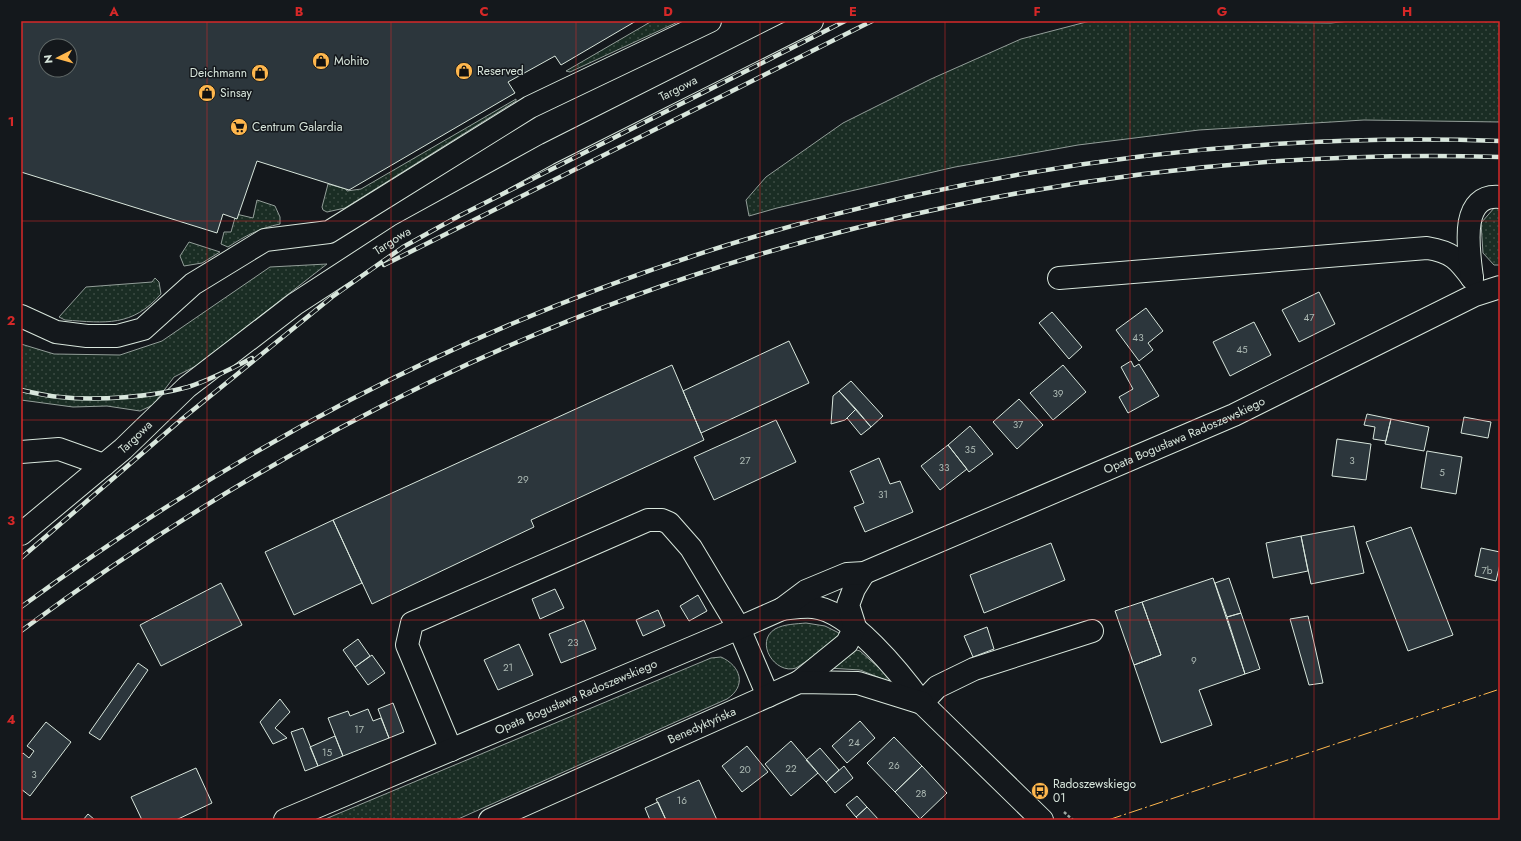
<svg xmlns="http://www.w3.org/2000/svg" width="1521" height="841" font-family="Jost,sans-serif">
<defs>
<pattern id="grass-dots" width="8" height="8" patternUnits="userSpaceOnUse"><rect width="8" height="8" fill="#1a2d24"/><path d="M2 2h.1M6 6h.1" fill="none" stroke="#3b4b43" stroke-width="1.8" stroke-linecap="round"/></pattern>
</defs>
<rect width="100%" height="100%" fill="#14181c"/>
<path fill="url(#grass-dots)" stroke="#939e99" d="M652 21H680L570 72 566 71Z
M1090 21 1331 23 1350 21H1500V122L1364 120 1199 130 1078 145 955 167 777 208 749 216 746 200 766 177 843 123 931 79 1021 39Z
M516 99V101L345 208 327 212 323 210 322 207 328 184 346 189 347 191 361 189Z
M257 200 275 206 280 217V224C260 228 245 236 228 247L221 244 224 232H231L236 214 253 218Z
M1495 207 1500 208V265H1494L1483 253 1481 223Z
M189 242 220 252 202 263 184 266 180 256Z
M327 264 196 366 174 377 153 405 140 411 107 406 73 407 21 400V344L54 354 120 355 162 341 270 267Z
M155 278 159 282 161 294C132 327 106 323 65 320L59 317 86 287 152 282Z
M806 623 825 626 839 633 837 641 796 668C775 675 754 642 775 629 784 624 796 624 806 623Z
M857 650 860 651 898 685 860 670 829 668Z
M721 657C741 666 747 686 727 699L456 820H323L711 658Z"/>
<path fill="#2c363c" stroke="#d8e6dc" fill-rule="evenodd" d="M21 21H636L561 65 555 56 508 82 515 93 349 190 257 161 237 219 223 214 217 233 21 172ZM46 46H70V70H46Z
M1319 292 1335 324 1299 342 1282 310Z
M1146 308 1163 331 1148 343 1153 350 1139 361 1116 330Z
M1052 312 1082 347 1069 359 1039 323Z
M1254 322 1271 355 1230 376 1213 342Z
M789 341 809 383 701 433 683 391Z
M1131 361 1134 367 1139 364 1159 396 1128 413 1119 397 1133 389 1121 367Z
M672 365 704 440 531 520 534 527 372 604 333 520Z
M1063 365 1086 392 1053 420 1030 393Z
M851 381 883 416 871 427 839 391Z
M839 391 856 409 845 420 831 424 833 396Z
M1019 399 1043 425 1017 449 993 422Z
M856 409 871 427 861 435 847 418Z
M1367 414 1391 419 1386 441 1373 439 1375 427 1364 425Z
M1464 417 1491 422 1488 438 1461 433Z
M1391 419 1429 427 1424 451 1385 444Z
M776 420 796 462 714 500 694 457Z
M970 426 993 454 969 472 948 445Z
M1337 439 1371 444 1366 480 1332 476Z
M948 445 967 469 940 490 921 466Z
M1427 451 1462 457 1456 494 1421 488Z
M879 458 890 484 900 481 913 512 865 532 854 507 864 503 850 471Z
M333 520 362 583 294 615 265 552Z
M1354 526 1364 573 1311 584 1301 536Z
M1411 527 1453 635 1408 651 1366 542Z
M1301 536 1308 571 1273 578 1266 543Z
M1051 543 1065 580 984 613 970 575Z
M1481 548 1500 552V564L1496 581 1475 576Z
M1213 578 1245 674 1199 690 1212 725 1161 743 1134 665 1161 655 1142 602Z
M1229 578 1241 613 1227 617 1215 583Z
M221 583 242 625 161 666 140 625Z
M555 589 564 608 540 619 532 599Z
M698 595 707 611 689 621 680 606Z
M1142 602 1161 655 1134 665 1115 611Z
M658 610 665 626 643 636 636 620Z
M1241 613 1260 669 1245 674 1227 617Z
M1308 616 1323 683 1309 685 1290 619Z
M584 620 596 649 561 663 549 634Z
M987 627 994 649 973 657 964 636Z
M358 639 370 656 355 667 343 650Z
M519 644 533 675 498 690 484 660Z
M372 655 385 673 368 685 355 667Z
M138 663 148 670 100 740 89 733Z
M280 699 290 712 275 728 287 738 273 744 260 722Z
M393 703 404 732 389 738 378 709Z
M368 709 373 721 381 718 389 738 343 756 328 718 348 711 350 716Z
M860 721 875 738 847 763 832 746Z
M46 722 71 742 30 796 21 789V755L23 753 29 758 34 751 27 746Z
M303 728 318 766 305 771 291 732Z
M335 736 343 756 318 766 310 747Z
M894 737 922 766 895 792 867 763Z
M791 741 818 773 791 796 765 764Z
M747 746 768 772 742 792 722 766Z
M820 748 839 770 826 782 806 760Z
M844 766 853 778 835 793 826 782Z
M922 766 947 793 920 819 895 792Z
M196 768 212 803 176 820H142L131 797Z
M699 780 717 820H666L656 799Z
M857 796 867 807 856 817 846 805Z
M658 802 666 820H650L645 808Z
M867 807 879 820H859L856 817Z
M88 814 95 820H83Z"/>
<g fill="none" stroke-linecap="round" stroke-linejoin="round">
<defs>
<g id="minor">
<path d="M1059 278 1427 248C1452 252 1458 259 1472 278"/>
<path d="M1472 278C1469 252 1458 193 1500 197"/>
<path d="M21 316 56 332 87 336H117L143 329 193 284 265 240 329 232 530 107 710 21"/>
<path d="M21 452 59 449 104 465"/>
<path id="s1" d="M21 534 123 449 187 387 295 304 401 235 548 154 812 21"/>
<path d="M782 609C792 608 803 606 813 607 850 610 901 674 922 703L1042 820"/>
<path d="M799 682 847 643 855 627 848 605 854 589 864 573"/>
<path d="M922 703 937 687 974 669 1092 631"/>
<path d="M451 750 407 645 412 623 648 520H662L669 523 691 548 739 628 768 696"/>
<path id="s2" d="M285 820 739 628 782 609 806 591 847 574 864 573 1234 415 1475 295 1500 287"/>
<path id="s3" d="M490 820 799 682 858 683 922 703"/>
</g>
</defs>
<use href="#minor" stroke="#d8e6dc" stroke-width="24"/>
<path stroke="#9da8a2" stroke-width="2.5" stroke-dasharray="3 2" stroke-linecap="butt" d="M1064 812 1073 820"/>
<use href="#minor" stroke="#14181c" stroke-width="22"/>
<defs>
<path id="rail" d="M384 265 872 21
M21 390C34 393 47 396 60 397 97 401 152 397 188 387 210 380 231 369 252 358
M21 558 182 419 332 297 403 247 459 216 845 21
M21 607C126 530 235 460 350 400 702 217 1104 127 1500 141
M21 631C149 536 284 453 428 383 755 224 1137 146 1500 157"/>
</defs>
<use href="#rail" stroke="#d8e6dc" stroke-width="4.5"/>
<use href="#rail" stroke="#14181c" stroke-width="3" stroke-dasharray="9" stroke-linecap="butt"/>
<path stroke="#ffb74d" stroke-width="1" stroke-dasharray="14 3 2 3" stroke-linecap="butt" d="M1108 820 1500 689"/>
</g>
<path fill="none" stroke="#d62828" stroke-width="1" stroke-opacity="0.55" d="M207 21V820M391 21V820M576 21V820M760 21V820M945 21V820M1130 21V820M1314 21V820M21 221H1500M21 420H1500M21 620H1500"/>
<defs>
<symbol id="shop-disc" viewBox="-11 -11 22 22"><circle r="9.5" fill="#ffb74d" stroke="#14181c"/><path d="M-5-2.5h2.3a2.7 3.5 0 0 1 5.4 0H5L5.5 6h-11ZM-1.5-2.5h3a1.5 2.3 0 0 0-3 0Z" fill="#111"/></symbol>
<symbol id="supermarket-disc" viewBox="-11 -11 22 22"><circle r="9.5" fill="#ffb74d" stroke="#14181c"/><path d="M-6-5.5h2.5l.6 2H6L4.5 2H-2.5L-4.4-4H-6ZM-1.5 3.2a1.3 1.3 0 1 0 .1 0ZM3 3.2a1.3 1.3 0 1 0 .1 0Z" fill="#111"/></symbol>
<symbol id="bus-disc" viewBox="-11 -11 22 22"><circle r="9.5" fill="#ffb74d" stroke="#14181c"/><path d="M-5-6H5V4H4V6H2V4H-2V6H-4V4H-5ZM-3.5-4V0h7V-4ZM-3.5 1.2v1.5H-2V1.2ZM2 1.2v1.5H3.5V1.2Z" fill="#111"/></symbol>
</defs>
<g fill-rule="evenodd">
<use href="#shop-disc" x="311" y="51" width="20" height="20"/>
<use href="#shop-disc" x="454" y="61" width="20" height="20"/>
<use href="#shop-disc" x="250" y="63" width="20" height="20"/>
<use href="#shop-disc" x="197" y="83" width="20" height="20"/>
<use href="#supermarket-disc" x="229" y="117" width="20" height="20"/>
<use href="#bus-disc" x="1030" y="781" width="20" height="20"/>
</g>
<g text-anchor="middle" stroke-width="3" stroke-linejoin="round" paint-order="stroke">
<g font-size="10" fill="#adbab4">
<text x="1309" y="321">47</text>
<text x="1138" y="341">43</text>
<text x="1242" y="353">45</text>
<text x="1058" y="397">39</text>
<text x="1018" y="428">37</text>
<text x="970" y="453">35</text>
<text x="745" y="464">27</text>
<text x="1352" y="464">3</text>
<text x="944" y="471">33</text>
<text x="1442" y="476">5</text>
<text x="523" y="483">29</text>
<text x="883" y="498">31</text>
<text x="1487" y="574">7b</text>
<text x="573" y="646">23</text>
<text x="1194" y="664">9</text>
<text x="508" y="671">21</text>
<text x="359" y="733">17</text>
<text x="854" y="746">24</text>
<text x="327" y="756">15</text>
<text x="894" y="769">26</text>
<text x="791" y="772">22</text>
<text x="745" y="773">20</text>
<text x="34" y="778">3</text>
<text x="921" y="797">28</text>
<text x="682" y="804">16</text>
</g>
<g font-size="12" fill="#d8e6dc" stroke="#14181c" text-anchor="start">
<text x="334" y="65">Mohito</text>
<text x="477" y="75">Reserved</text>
<text x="247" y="77" text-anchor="end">Deichmann</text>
<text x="220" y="97">Sinsay</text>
<text x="252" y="131">Centrum Galardia</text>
<text x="1053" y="788">Radoszewskiego<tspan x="1053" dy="14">01</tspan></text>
</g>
<g font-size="12" fill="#d8e6dc" stroke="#14181c">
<text dy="4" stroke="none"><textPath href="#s1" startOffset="798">Targowa</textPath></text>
<text dy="4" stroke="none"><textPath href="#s1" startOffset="474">Targowa</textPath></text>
<text dy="4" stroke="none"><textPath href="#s2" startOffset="980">Opata Bogusława Radoszewskiego</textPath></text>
<text dy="4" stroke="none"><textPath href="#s1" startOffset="150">Targowa</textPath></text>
<text dy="4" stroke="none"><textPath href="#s2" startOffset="316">Opata Bogusława Radoszewskiego</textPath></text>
<text dy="4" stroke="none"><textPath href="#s3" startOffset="232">Benedyktyńska</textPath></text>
</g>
</g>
<rect width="1521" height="841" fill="none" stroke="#14181c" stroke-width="44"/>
<g transform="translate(58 58) rotate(264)"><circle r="19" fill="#14181c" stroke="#626a69"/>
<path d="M0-3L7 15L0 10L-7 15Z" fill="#ffb74d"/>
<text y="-6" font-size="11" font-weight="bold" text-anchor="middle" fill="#d8e6dc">N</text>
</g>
<rect x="22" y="22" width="1477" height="797" fill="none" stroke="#d62828" stroke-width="1.5"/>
<g font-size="13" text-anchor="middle" font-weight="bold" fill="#d62828">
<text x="114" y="16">A</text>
<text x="299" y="16">B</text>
<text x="484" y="16">C</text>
<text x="668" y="16">D</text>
<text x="853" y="16">E</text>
<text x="1037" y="16">F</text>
<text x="1222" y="16">G</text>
<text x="1407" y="16">H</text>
<text x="11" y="126">1</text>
<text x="11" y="325">2</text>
<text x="11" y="525">3</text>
<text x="11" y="724">4</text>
</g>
</svg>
